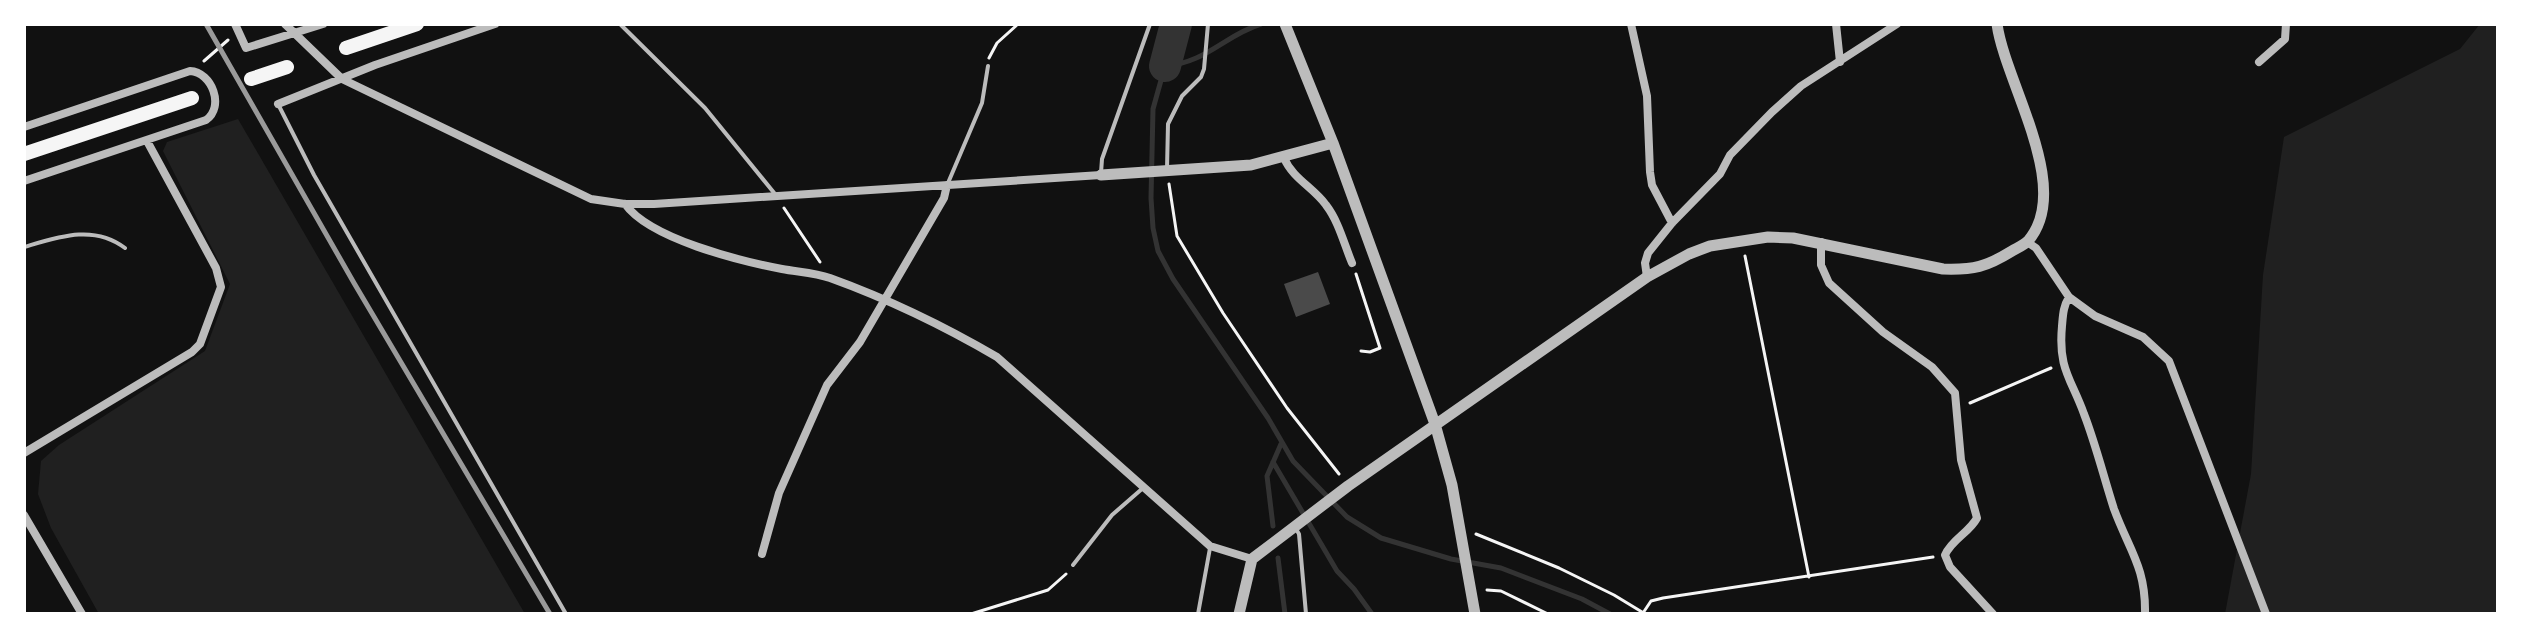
<svg xmlns="http://www.w3.org/2000/svg" width="2522" height="638" font-family="'Varela Round',sans-serif">
<rect width="100%" height="100%" fill="#111"/>
<path fill="#202020" d="M2480 24H2498V614H2225L2251 474 2263 275 2284 137 2460 49Z
M238 119 525 614H99L51 528 38 494 41 461 59 445 205 351 230 284 163 151 167 142Z"/>
<g fill="none" stroke-linecap="round" stroke-linejoin="round">
<path stroke="#333" stroke-width="5" d="M1261 24C1225 35 1206 63 1165 66L1153 109 1151 198 1153 228 1158 251 1173 279 1268 418 1293 461 1347 517 1381 538 1451 559 1501 568 1582 599 1610 614
M1273 462 1337 571 1354 589 1372 614
M1273 526 1267 476 1281 444
M1278 558 1285 614"/>
<path stroke="#333" stroke-width="32" d="M1165 66 1176 24"/>
</g>
<path fill="#4a4a4a" d="M1318 272 1330 304 1296 317 1284 284Z"/>
<g fill="none" stroke-linecap="round" stroke-linejoin="round">
<path stroke="#f5f5f5" stroke-width="3" d="M989 58 997 43 1018 24
M204 61 228 40
M1169 184 1177 236 1223 313 1287 408 1339 474
M784 208 820 262
M1745 256 1809 577
M1356 274 1380 348 1370 352 1361 351
M1970 403 2051 368
M1476 534 1559 568 1614 595 1642 612
M1487 590 1501 591 1548 614
M1643 613 1651 601 1663 598 1933 557
M971 614 1048 590 1066 574"/>
<path stroke="#bcbcbc" stroke-width="4" d="M620 24 705 108 775 194
M279 106 314 175 566 614
M1167 169 1168 124 1182 96 1201 77 1204 69 1208 24
M1101 173 1102 159 1150 24
M948 183 982 103 988 66
M24 247C58 237 94 224 125 248
M1296 529 1299 534 1306 614
M1073 565 1112 515 1143 488
M1198 614 1210 548"/>
<path stroke="#bcbcbc" stroke-width="8" d="M235 24 246 48 323 24
M285 24 342 79 591 199 625 204H654L1101 175
M1631 24 1647 96 1650 172 1652 185 1672 223
M1836 24 1840 62
M2259 62 2285 39 2286 24
M278 104 375 65 495 24
M24 127 190 71C212 72 225 107 206 120L24 181
M1284 158C1293 179 1313 187 1326 205 1339 222 1344 244 1352 263
M625 204C650 239 740 261 782 269 798 272 815 273 830 278 888 299 944 326 997 357L1210 546 1252 559
M1821 242V265L1829 283 1883 332 1932 367 1955 393 1961 460 1977 518C1969 533 1952 539 1945 555L1950 567 1993 614
M2027 242 2036 248 2069 297 2095 316 2143 337 2169 361 2266 614
M1647 277 1645 263 1648 253 1672 223 1720 174 1730 155 1772 112 1801 86 1897 24
M2069 297C2063 307 2063 315 2062 326 2058 369 2071 378 2084 414 2096 445 2104 478 2114 509 2129 550 2146 567 2145 614
M24 453 192 352 200 344 221 287 216 268 147 141
M24 515 82 614
M762 554 779 493 827 385 860 342 944 198 947 185"/>
<path stroke="#bcbcbc" stroke-width="11" d="M1285 24 1333 143 1435 424 1452 485 1475 614
M1101 175 1251 165 1333 143
M1239 614 1252 559 1348 486 1647 277 1689 254 1710 246 1768 237 1793 238 1943 269C1974 270 1986 267 2012 251 2017 248 2024 245 2028 241 2074 188 2005 83 1997 24"/>
<path stroke="#f5f5f5" stroke-width="14" d="M346 48 417 24
M251 79 287 67
M24 154 192 98"/>
<path stroke="#9a9a9a" stroke-width="5" d="M206 24 354 283 550 614"/>
</g>
<rect width="2522" height="638" fill="none" stroke="#ffffff" stroke-width="52"/>
</svg>
